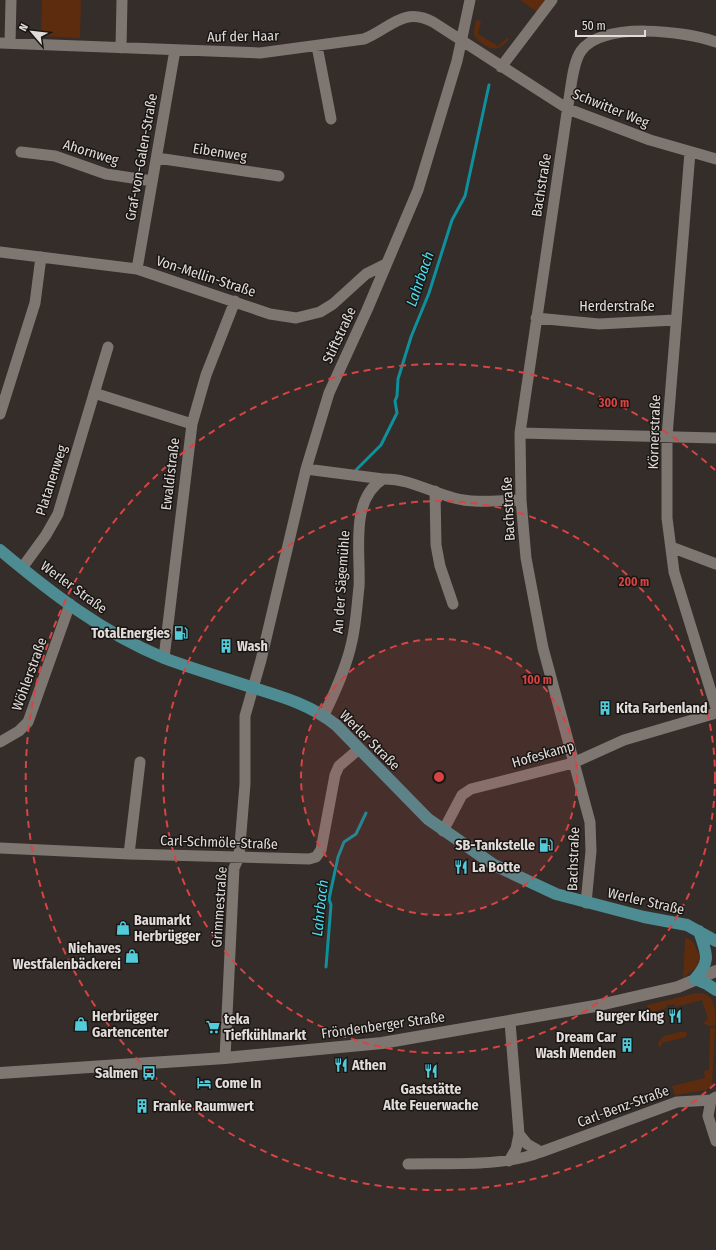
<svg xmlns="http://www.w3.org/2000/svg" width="716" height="1250" font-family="'Fira Sans Condensed',sans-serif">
<rect width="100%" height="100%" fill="#342d29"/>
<path fill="#5d2c0f" d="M42 0H81L80 38 41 36Z
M520 0H552L540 14Z
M476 20 481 21 478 34 498 46 507 38 509 39C500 49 495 52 483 44 480 42 476 39 474 35 473 31 476 24 476 20Z
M686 937 693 942 700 956 697 967 683 978 685 941Z
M697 993C716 992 716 1011 715 1026H709L703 1023 708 1019 702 1000 675 1007 674 1004 666 1006V1008L649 1013 647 1005Z
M710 1028H715L712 1085 706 1090 675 1095 672 1086 705 1078 704 1071 709 1070Z
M680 1032H687L686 1037 661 1043 662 1046 659 1047 658 1043 663 1036Z"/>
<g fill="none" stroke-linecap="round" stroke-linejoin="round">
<path stroke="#0f909d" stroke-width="3" d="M356 470 381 445 397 413 395 401 397 396 398 379 411 337 429 293 452 220 465 196 489 85
M326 967 331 905 329 899 338 857 344 842 356 834 366 813"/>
<path stroke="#7e7671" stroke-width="11" d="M0 43 260 53 364 39C390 29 403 6 433 22L568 109 650 140 716 159
M10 43 11 0
M317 46 331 119
M121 48 122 0
M501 67 552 0
M21 152 55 156 106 174 152 181
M690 152 667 436V518L674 572 716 708
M157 158 279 176
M0 252 137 269 270 314 296 318 320 312 333 304 366 274 386 264
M137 269 175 50
M536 318 599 324 675 320
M94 393 192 424
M0 414 35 303 41 257
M520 433 716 438
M306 469 383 479C408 478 430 492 454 498 475 504 500 500 521 500
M435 491 436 545 440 566 453 604
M671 547 716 564
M22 568 46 535 58 514 108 347
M164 658 192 424 206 375 235 301
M324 715C335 692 347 666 352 641 356 624 357 604 359 587 361 553 349 500 383 479
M0 742 19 731 28 722 70 604
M443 831 462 795 471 789 573 763 624 740 716 713
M0 848 129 854 309 859 316 857 321 850 335 775 339 766 359 749
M129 854 140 762
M586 903 591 851 590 822 543 648 526 558 521 500 520 433 570 92C572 79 574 61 581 51 603 21 685 31 716 42
M225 1058 234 868 239 857 245 784V716L261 660 306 469 329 393 367 310 418 190 457 61 470 0
M711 1100 708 1116 716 1141
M519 1134 527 1144 541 1152 677 1102 711 1100 716 1097
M509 1161 516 1149 519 1134 510 1022
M408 1164C449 1163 503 1167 541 1152"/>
<path stroke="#7e7671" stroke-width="12" d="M0 1073 225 1058 382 1043 595 1006 678 987 716 971"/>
<path stroke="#4d8c92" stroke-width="12" d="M0 550C50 592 103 633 164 658 193 669 224 678 254 688 283 697 311 705 336 725L428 819 494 865 556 894 644 917 687 925 716 941
M699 931C706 953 712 960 695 979L707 984 716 990"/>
</g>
<circle cx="439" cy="777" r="138" fill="#d84343" fill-opacity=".12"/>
<g fill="none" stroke="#d84343" stroke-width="2" stroke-dasharray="7 5">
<circle cx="439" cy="777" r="138"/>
<circle cx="439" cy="777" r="276"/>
<path d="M715 1084A413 413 0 1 1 715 470"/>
</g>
<defs>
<symbol id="fuel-bare" viewBox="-9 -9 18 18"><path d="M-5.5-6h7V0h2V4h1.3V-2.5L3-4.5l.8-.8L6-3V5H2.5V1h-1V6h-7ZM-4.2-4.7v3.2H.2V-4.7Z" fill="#52cbda" stroke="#191614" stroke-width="2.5" paint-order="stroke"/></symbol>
<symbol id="building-bare" viewBox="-9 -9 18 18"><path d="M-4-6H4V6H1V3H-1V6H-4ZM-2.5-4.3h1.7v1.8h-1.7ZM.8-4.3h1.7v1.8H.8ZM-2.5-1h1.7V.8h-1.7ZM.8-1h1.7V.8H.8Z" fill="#52cbda" stroke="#191614" stroke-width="2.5" paint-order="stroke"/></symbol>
<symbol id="restaurant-bare" viewBox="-9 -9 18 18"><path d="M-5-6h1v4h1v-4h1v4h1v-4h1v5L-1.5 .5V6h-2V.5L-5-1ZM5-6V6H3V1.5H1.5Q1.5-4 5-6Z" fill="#52cbda" stroke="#191614" stroke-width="2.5" paint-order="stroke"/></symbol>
<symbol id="shop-bare" viewBox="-9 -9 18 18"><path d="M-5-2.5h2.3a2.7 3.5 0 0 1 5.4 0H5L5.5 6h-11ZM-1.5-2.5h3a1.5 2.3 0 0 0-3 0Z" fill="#52cbda" stroke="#191614" stroke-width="2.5" paint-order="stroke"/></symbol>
<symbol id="supermarket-bare" viewBox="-9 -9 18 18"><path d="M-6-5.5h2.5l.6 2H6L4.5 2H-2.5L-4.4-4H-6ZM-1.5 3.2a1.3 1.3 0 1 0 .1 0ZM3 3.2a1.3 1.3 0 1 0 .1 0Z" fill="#52cbda" stroke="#191614" stroke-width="2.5" paint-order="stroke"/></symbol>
<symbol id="bus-bare" viewBox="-9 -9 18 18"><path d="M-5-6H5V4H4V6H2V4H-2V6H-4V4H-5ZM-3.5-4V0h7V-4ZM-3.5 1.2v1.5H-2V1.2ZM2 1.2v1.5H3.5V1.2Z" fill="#52cbda" stroke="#191614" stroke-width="2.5" paint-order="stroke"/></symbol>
<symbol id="hotel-bare" viewBox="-9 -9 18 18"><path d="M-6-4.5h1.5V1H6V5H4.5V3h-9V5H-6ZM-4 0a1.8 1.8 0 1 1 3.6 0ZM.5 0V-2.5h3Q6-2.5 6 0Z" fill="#52cbda" stroke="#191614" stroke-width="2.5" paint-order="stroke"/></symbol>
</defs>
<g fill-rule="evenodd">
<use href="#fuel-bare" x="171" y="623" width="20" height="20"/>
<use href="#building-bare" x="216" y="636" width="20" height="20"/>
<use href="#building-bare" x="595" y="698" width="20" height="20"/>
<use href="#fuel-bare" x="536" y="835" width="20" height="20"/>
<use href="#restaurant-bare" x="451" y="857" width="20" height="20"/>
<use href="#shop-bare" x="113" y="918" width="20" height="20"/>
<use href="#shop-bare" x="122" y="946" width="20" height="20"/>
<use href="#restaurant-bare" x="665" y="1006" width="20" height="20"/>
<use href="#shop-bare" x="71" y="1014" width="20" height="20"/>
<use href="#supermarket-bare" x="203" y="1017" width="20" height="20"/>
<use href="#building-bare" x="617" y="1035" width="20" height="20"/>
<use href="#restaurant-bare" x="331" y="1055" width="20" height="20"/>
<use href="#restaurant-bare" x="421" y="1061" width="20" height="20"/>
<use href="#bus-bare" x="139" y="1063" width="20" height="20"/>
<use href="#hotel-bare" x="194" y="1073" width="20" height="20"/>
<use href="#building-bare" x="132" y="1096" width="20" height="20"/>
</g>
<g text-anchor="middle" stroke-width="3" stroke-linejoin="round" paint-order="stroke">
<g font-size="14" fill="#e1dcd9" stroke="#191614">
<text transform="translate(243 36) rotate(-1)" y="5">Auf der Haar</text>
<text transform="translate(611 108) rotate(22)" y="5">Schwitter Weg</text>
<text transform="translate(91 152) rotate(17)" y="5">Ahornweg</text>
<text transform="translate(220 152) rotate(9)" y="5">Eibenweg</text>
<text transform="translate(141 157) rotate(-80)" y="5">Graf-von-Galen-Straße</text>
<text transform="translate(541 185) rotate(-81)" y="5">Bachstraße</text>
<text transform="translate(206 276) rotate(18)" y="5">Von-Mellin-Straße</text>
<text x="617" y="311">Herderstraße</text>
<text transform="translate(339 335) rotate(-65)" y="5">Stiftstraße</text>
<text transform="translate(654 432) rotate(-88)" y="5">Körnerstraße</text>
<text transform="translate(170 474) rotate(-83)" y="5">Ewaldistraße</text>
<text transform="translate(51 480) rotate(-72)" y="5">Platanenweg</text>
<text transform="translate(508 509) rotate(-93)" y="5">Bachstraße</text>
<text transform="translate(341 582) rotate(-86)" y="5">An der Sägemühle</text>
<text transform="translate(74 587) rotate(36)" y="5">Werler Straße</text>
<text transform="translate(29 674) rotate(-70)" y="5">Wöhlerstraße</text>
<text transform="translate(370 740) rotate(45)" y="5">Werler Straße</text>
<text transform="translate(543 754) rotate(-16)" y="5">Hofeskamp</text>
<text transform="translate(219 842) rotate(2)" y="5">Carl-Schmöle-Straße</text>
<text transform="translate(573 859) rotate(-88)" y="5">Bachstraße</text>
<text transform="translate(646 901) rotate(13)" y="5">Werler Straße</text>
<text transform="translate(219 907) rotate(-86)" y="5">Grimmestraße</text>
<text transform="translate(383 1025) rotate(-8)" y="5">Fröndenberger Straße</text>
<text transform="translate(623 1106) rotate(-20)" y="5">Carl-Benz-Straße</text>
</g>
<g font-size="14" font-weight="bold" fill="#e1dcd9" stroke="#191614" text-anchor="start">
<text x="170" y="638" text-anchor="end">TotalEnergies</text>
<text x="237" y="651">Wash</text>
<text x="616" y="713">Kita Farbenland</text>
<text x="535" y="850" text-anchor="end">SB-Tankstelle</text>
<text x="472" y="872">La Botte</text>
<text x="134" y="925">Baumarkt<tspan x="134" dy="16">Herbrügger</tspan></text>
<text x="121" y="953" text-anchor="end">Niehaves<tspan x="121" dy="16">Westfalenbäckerei</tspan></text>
<text x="92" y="1021">Herbrügger<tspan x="92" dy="16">Gartencenter</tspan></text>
<text x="664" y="1021" text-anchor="end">Burger King</text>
<text x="224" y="1024">teka<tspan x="224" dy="16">Tiefkühlmarkt</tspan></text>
<text x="616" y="1042" text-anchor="end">Dream Car<tspan x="616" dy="16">Wash Menden</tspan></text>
<text x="352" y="1070">Athen</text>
<text x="138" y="1078" text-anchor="end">Salmen</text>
<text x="215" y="1088">Come In</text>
<text x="431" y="1094" text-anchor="middle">Gaststätte<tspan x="431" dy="16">Alte Feuerwache</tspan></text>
<text x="153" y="1111">Franke Raumwert</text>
</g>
<g font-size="15" font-style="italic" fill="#4adeef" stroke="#191614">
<text transform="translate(420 279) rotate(-71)" y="5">Lahrbach</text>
<text transform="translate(320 908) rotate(-84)" y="5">Lahrbach</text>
</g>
</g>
<circle cx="439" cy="777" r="6" fill="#d84343" stroke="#191614" stroke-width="2"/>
<g font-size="12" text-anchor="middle" font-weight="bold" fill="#d84343" stroke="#191614" stroke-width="3" stroke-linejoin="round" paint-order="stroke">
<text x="614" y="407">300 m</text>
<text x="634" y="586">200 m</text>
<text x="537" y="684">100 m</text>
</g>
<g transform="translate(32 32) rotate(298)" stroke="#191614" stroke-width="3" paint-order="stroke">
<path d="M0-3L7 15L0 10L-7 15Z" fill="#e1dcd9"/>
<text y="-6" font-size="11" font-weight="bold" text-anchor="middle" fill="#e1dcd9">N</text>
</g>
<path d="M576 30v6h69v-6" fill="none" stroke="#e1dcd9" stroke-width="2"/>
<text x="582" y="30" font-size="12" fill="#e1dcd9" stroke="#191614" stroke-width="3" paint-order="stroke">50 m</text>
</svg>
